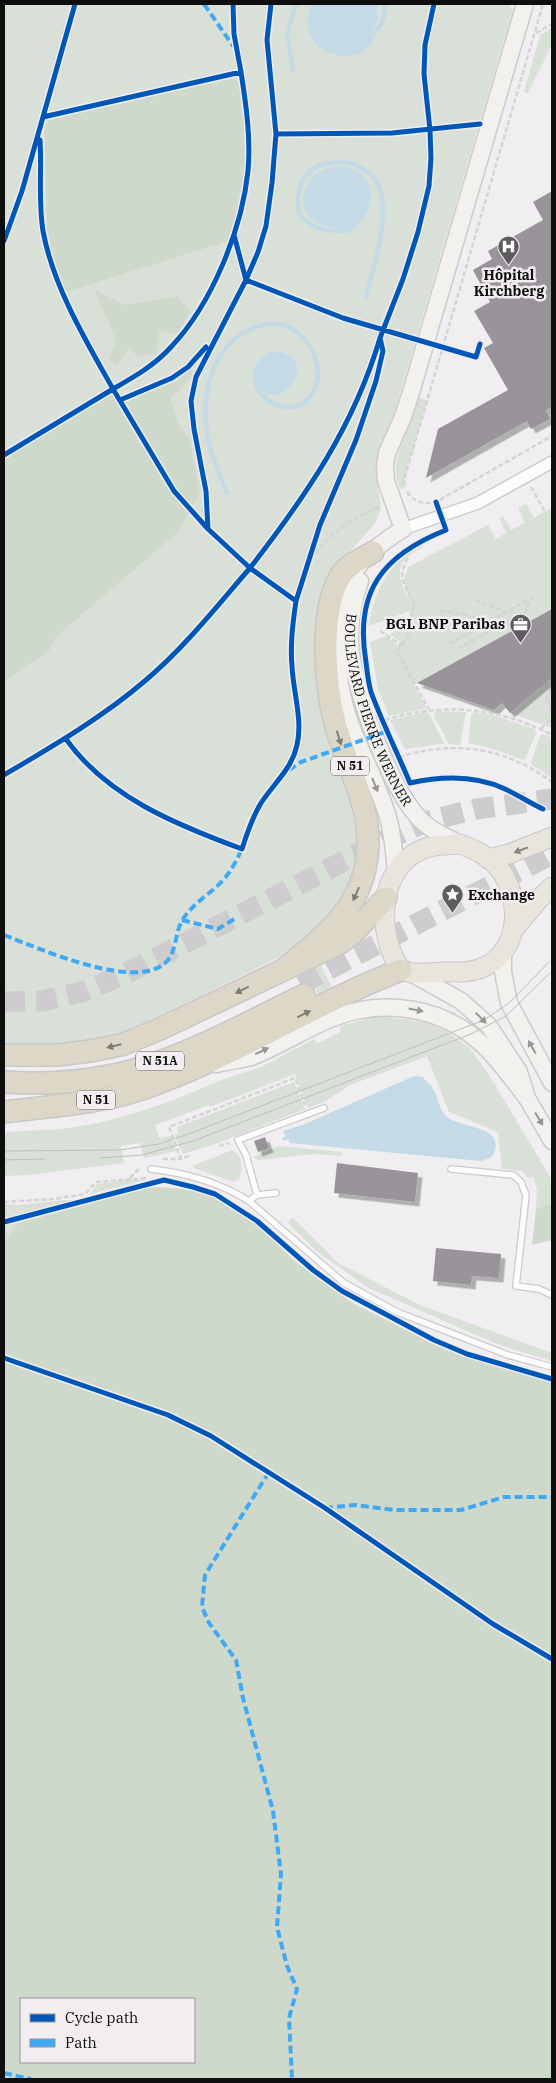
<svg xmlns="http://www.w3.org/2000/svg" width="556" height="2083" font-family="'IBM Plex Serif',serif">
<defs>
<filter id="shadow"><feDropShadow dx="4.5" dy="4.5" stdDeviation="0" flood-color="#0004"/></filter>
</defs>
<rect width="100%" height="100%" fill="#f0eef0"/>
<path fill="#d9e0d7" d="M4 4H509V6L513 9 394 414 378 451 376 474 381 508 377 519 372 527 344 558 333 574 358 802 357 870 338 909 296 949 127 1032C88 1047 45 1047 4 1046Z
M552 28V45L528 93 524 92 540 35Z
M418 398 427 400 404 480 405 488 400 489C389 463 402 445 411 421 414 414 416 406 418 398Z
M526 504 534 518 552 507V609L414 685 426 708 389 716 378 689 370 642 386 636 398 646 401 642 389 634 400 629 410 628V611L369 626C372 594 392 556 425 545 420 550 414 551 409 556 393 568 401 585 409 599L404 580 408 567 488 525 496 539 506 533 499 518 503 516 511 530 525 523 518 508Z
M552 678V728L510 713Z
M435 711 466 712 460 745 449 744 434 716Z
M426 712 429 714 444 743 442 744 405 749 390 720Z
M474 712 493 715 535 729 536 734 525 759 523 760 487 747 468 743 471 715Z
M543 734 552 738V778L532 765 531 762 540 736Z
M320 964 332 987 318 994 307 970Z
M389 1017 428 1023 446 1031 470 1048 491 1078 552 1180V1204L536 1209 537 1192 534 1177 528 1178 522 1171 502 1169 498 1132 449 1112 427 1056 350 1085 324 1102 308 1108 295 1074 210 1107 209 1105 155 1125 159 1138 171 1136 176 1151 144 1158 140 1143 121 1146 124 1163 28 1175 4 1176V1132L62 1129 98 1123 135 1113 174 1100 221 1080 261 1067 314 1039 317 1044 338 1033 341 1030 340 1026 371 1018Z
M294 1082 305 1109 218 1143 183 1154 181 1149H180L175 1135 179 1133 177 1127Z
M279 1146 342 1152V1156L314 1154 258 1160 253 1157Z
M232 1150C243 1155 243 1169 239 1179L233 1182 194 1168 193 1166Z
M127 1180H147L90 1194 97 1184Z
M64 1200 83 1201 67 1209 18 1223 4 1242V1204L17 1205Z
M292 1217 338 1263 420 1305 552 1353V1361L499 1345 369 1288 316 1251 288 1223Z"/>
<path fill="#cfd9cb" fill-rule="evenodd" d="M229 78 237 80C250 100 247 176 241 200 237 213 232 227 228 241L66 292 54 264 47 235 45 132 48 120 64 114Z
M95 290 124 305 177 296 190 311 177 335 159 330 157 353 140 357 128 349 117 365 109 359 116 341Z
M188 367 193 373 178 392 170 397 178 423 190 440 200 493 177 533 57 636 48 652 4 681V455L113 389 120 400 172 378Z
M161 1187 200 1191 216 1197 250 1219 295 1261 351 1302 436 1345 465 1357 552 1379V2079H4V1242L18 1223 147 1188ZM194 1999V2062H21V1999Z
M552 1204V1240L532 1245 536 1209Z"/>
<path fill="#c4dae6" d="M312 4H376L378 18 373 30 377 34C373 41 369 48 362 52 358 56 349 56 344 56 316 54 299 30 312 4Z
M341 166C384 174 376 215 347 234L342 228C331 227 320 226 312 219 296 208 304 181 319 172 326 168 333 167 341 166Z
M271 351C324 354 285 411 261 390 245 376 255 360 271 351Z
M414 1076 423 1077C425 1081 428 1082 431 1086 438 1095 438 1108 446 1116 458 1128 502 1125 495 1150 493 1158 488 1159 481 1161L290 1143 288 1139 284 1141 282 1138 286 1136 283 1131 305 1124Z"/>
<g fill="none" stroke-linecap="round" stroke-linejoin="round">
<path stroke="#c4dae6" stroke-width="4.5" d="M375 32C383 23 386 16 384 4
M293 71 287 34 296 4
M344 231C318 231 291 224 299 192 300 186 304 176 309 172 314 167 323 164 330 163 355 159 379 172 382 199 386 231 374 266 366 297
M227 493C220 476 212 458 208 439 200 398 210 346 253 328 265 323 282 322 293 329 313 343 325 370 313 392 300 418 265 407 256 386"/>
</g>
<path fill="#999499" filter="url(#shadow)" d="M552 191V407L546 410 550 419 531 429 527 421 426 478 438 429 508 390 484 348 493 343 474 311 490 302 473 270 492 259 488 251 543 220 533 202Z
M552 609V678L510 713 502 703 494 710 417 683Z
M265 1137 269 1148 258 1152 254 1141Z
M337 1163 418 1173 415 1202 334 1193Z
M436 1248 501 1254 499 1278 472 1276 471 1285 433 1281Z"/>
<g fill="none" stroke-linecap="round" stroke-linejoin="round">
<path stroke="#ceccce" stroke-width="21" stroke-dasharray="21 11" stroke-linecap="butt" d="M300 984 552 854
M4 1002 42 1001 82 992 123 975 385 840 428 821 476 809 552 799"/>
<defs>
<path id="lane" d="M151 1169C186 1173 219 1182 249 1201L344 1283 397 1312 508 1355 552 1367
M451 1169 513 1175 521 1182 526 1195 516 1286 539 1289 552 1295
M257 1195 246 1155 238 1140 324 1108
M249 1201 257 1195 276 1193"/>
<path id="street" d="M403 529 478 503 552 462"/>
<g id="secondary">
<path id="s1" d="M360 581C354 599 350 619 350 638 350 681 391 795 424 823 434 832 448 838 460 844"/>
<path d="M396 871C394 852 393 833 387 814 377 783 361 753 350 723 334 678 329 608 357 568 368 552 387 539 403 529L386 481 385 466 387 453 403 417 412 389 525 4"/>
<path d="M503 952V972L509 1003 552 1083"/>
<path d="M411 973 461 1001 489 1026 519 1072 527 1098 552 1141"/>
<path d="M217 1064C228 1061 240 1060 251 1057 278 1047 303 1030 330 1019 382 998 442 1006 483 1045 499 1060 513 1080 527 1098"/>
</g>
<path id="primary" d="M460 844C476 850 491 857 501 871 522 902 520 950 484 967 471 973 457 972 443 972 429 973 414 975 401 970 376 934 377 868 423 849 435 844 448 845 460 844Z
M488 859 509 854 552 837
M514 929 539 899 552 887"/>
<path id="highway" d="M286 968C318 941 353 916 364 873 379 815 349 776 335 723 325 686 319 612 340 577 347 565 361 559 373 552
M4 1055H58L90 1051 121 1045 160 1029 342 942 356 930 386 898
M4 1082C51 1085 102 1081 148 1066 202 1048 253 1020 304 995
M4 1112C50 1106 98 1104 142 1089 232 1058 312 1004 401 970"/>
</defs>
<use href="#lane" stroke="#cccacc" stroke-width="8"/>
<use href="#street" stroke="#cccacc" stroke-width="14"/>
<use href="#secondary" stroke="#cccacc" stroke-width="19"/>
<use href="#primary" stroke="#c9c8c9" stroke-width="21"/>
<use href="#highway" stroke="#c9c8c9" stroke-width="24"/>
<path stroke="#d5d4d5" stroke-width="2.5" stroke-dasharray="5 2.5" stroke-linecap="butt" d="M536 33 552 24
M405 485 404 480 543 4
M531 487 545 512
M407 492C414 502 424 505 436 502L552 436
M408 558C396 578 405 586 415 604L412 611 411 632 397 651 429 710
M306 566C329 535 344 522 380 507
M475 600 499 609 504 614
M440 611 467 615 487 623 532 598 525 612 454 651
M380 631 401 645
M449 644 487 623
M552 688 547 698 552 712
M385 720C442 702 499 707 552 735
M541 729 552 718
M399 757C455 740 505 747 552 782
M219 1146 229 1143
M189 1156 181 1159 169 1127 295 1078 305 1105
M163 1159H181
M130 1178 141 1167
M4 1202 53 1199 85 1194 96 1182 146 1178"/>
<use href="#lane" stroke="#fdfcfd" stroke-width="5.5"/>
<use href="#street" stroke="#fdfcfd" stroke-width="11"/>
<use href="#secondary" stroke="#f3f1ed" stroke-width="16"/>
<use href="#primary" stroke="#e8e6dc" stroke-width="19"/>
<use href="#highway" stroke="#dcd7c6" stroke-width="21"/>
<path stroke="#bfbebf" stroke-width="1" d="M4 1151 120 1150 159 1144 191 1133 484 1020 509 1003 549 962
M99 1158 142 1155 193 1141 471 1034 506 1016 550 973
M4 1160 44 1159"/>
<path stroke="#3fa9f5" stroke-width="4" stroke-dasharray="8 4" stroke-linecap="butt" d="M204 4 233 46
M289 770 301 762 388 731
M182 920 218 929 236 918
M4 935C38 948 138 993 167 961 177 950 175 931 183 919 194 902 212 893 224 879 232 870 237 859 242 849
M269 1472 205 1575 202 1607 209 1623 236 1660 243 1698 273 1811 281 1874 277 1927 287 1966 297 1989 289 2018 292 2079
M325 1508 355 1505 395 1510H461L504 1497H552
M4 2073 31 2079"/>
<defs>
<path id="cycleway" d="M233 4 234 34 241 72
M43 117 75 4
M276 134 392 133 480 124
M234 235 246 280 258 252 266 226 272 183 276 134 267 40 271 4
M4 241 22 191 43 117 241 72C246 104 251 138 248 171 242 229 212 304 171 347 155 365 134 377 113 389L174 491 208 529 206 491 194 429 191 401 196 377 246 280 343 318 476 357 480 344
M380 338C354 426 306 496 250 568L296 601 320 525 356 440 376 381 383 351 380 338 403 279 418 232 429 186 431 158 430 130 424 74 425 45 434 4
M120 400 172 378 188 367 206 347
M4 455 113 389C86 341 53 286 43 231 38 201 42 170 40 140
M436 502 446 530C383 555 354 591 366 662 367 671 368 682 371 692 382 722 397 752 410 783 442 776 475 775 505 789 518 795 530 803 543 809
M66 739C107 797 177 825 242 849 247 833 252 818 261 803 274 783 292 769 297 745 303 720 293 691 292 666 290 644 293 622 296 601
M4 775C53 746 103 717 146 680 185 647 217 606 250 568L208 529
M4 1222 164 1180 193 1187 215 1194 257 1221 313 1270 342 1291 434 1340 467 1354 552 1379
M4 1358 168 1415 211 1436 325 1508 493 1624 552 1659"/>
</defs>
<use href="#cycleway" stroke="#f1edf1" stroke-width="8"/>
<use href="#cycleway" stroke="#0057b8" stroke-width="5"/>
</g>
<defs><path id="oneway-solid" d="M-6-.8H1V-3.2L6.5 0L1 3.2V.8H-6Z" transform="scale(1.25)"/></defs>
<g fill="#807d74">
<use href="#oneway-solid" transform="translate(339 738) rotate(73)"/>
<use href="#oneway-solid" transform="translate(356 894) rotate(114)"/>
<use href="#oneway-solid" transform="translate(242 990) rotate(154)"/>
<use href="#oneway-solid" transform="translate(304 1014) rotate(-26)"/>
<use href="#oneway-solid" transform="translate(114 1046) rotate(167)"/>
</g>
<g fill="#989694">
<use href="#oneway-solid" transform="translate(375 785) rotate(68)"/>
<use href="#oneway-solid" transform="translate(416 1010) rotate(11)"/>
<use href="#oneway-solid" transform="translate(481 1018) rotate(45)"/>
<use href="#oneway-solid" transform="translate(532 1047) rotate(-119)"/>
<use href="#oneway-solid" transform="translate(262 1051) rotate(-25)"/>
<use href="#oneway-solid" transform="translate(539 1119) rotate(59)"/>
</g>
<use fill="#868580" href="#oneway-solid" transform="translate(521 850) rotate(159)"/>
<defs>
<symbol id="hospital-pin" viewBox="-11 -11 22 30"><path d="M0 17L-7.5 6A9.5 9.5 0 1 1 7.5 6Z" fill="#5e5c5e" stroke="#f1edf1"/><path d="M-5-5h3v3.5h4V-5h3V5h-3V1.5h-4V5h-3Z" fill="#fff"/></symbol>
<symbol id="office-pin" viewBox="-11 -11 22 30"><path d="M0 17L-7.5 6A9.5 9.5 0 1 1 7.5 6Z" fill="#5e5c5e" stroke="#f1edf1"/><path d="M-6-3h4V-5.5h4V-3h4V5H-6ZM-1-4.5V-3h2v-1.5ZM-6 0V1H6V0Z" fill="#fff"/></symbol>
<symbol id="sight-pin" viewBox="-11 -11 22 30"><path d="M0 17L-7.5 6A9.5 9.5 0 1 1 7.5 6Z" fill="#5e5c5e" stroke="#f1edf1"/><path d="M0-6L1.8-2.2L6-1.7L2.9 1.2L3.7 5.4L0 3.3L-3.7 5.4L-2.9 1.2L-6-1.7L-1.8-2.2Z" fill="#fff"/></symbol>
</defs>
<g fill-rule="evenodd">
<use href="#hospital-pin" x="496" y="234" width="25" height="34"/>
<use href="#office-pin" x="508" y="612" width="25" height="34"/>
<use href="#sight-pin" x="440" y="882" width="25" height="34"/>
</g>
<g text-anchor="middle" stroke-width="5" stroke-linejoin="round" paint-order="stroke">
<g fill="#f1edf1" stroke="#535153" stroke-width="1">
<rect x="331" y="756.5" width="38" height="19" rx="4"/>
<rect x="136" y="1051.5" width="48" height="19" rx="4"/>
<rect x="77" y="1090.5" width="38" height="19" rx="4"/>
</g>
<g font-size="12" font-weight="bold" fill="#0f0e0f">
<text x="350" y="770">N 51</text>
<text x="160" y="1065">N 51A</text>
<text x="96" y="1104">N 51</text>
</g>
<g font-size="14" font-weight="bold" fill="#0f0e0f" stroke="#f1edf1">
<text x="509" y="280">Hôpital<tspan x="509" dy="16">Kirchberg</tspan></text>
<text x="505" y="629" text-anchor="end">BGL BNP Paribas</text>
<text x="468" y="900" text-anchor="start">Exchange</text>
</g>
<g font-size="14" fill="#0f0e0f" stroke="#f1edf1">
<text dy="5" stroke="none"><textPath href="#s1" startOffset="135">BOULEVARD PIERRE WERNER</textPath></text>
</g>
</g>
<rect width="556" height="2083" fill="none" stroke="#0f0e0f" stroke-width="10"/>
<rect x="20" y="1998" width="175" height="65" fill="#f1edf1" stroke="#979497"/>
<rect x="30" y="2014" width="25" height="8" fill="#0057b8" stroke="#979497"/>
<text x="65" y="2023" font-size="15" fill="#0f0e0f">Cycle path</text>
<rect x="30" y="2039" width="25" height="8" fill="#3fa9f5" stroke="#979497"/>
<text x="65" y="2048" font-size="15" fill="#0f0e0f">Path</text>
</svg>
